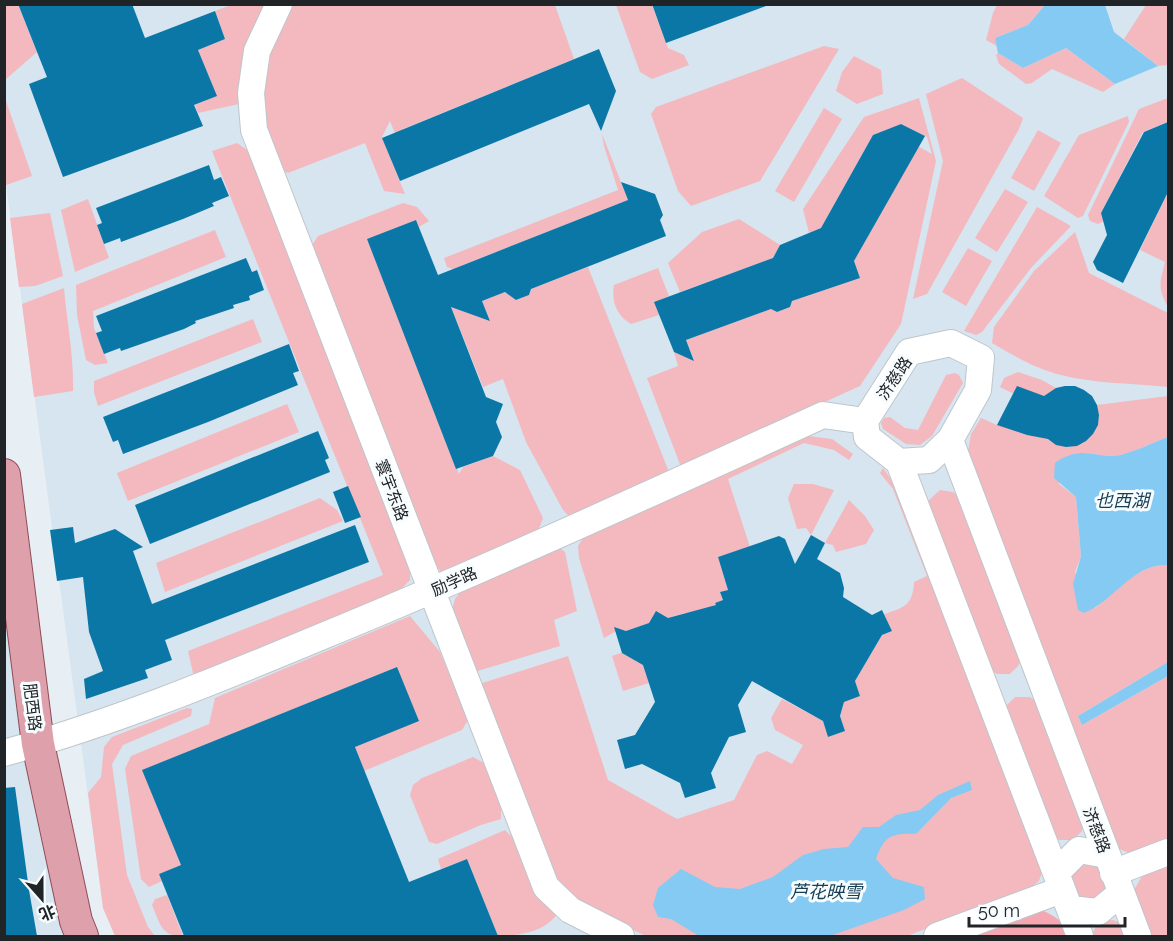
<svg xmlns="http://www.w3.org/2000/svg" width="1173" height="941" font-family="Raleway,'Noto Sans SC',sans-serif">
<rect width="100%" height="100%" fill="#e7eff4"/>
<path fill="#d6e5ef" d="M4 5H1168V936H115L103 908 5 177Z
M4 475 82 936H5Z"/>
<path fill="#f3b9bf" d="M5 5H18L37 52 5 80V86Z
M231 5H262L265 10 244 89 239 104 198 113 195 105 216 96 198 50 225 39 215 11Z
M289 5H555L574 59 403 129 398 141 390 121 382 137 405 194 384 191 365 143 288 173 277 168 259 118V81Z
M616 5H652L668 48 684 55 689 65 652 79 640 72Z
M997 5H1045L1028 25 995 38 997 46 986 40 993 13Z
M1146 5H1168V65L1158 66 1124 39Z
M824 46 839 49 760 181 691 206 678 191 651 114 656 107Z
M1066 48 1115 84 1103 92 1052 69 1032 83 1026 84 999 64 996 55 998 53 1023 68Z
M854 56 881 70 883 94 857 104 836 91 842 72Z
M962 78 1023 118 1019 129 927 294 913 299 943 161 926 94Z
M5 98 32 176 6 185 4 177Z
M919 98 936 161 901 324 860 386 681 467 647 378 678 366 674 352 694 360 686 340 771 309 777 312 790 307 792 301 860 278 854 261 914 154V144L932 154 927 137 901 124 873 135 821 228 809 233 803 209 864 117Z
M1168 98V122L1143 132 1101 213 1104 221 1098 224 1090 221 1088 215 1139 109Z
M824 108 842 119 794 202 775 191Z
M1128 116 1129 122 1083 216 1078 218 1044 196 1079 135Z
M1038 130 1061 143 1034 191 1011 178Z
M602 134 628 200 453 269 447 267 444 258 618 190 604 146Z
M237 143 250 152 410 565V580L392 598 202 676 193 673 188 651 383 575 212 151Z
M1005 189 1028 202 997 252 975 238Z
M1168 192V307C1157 287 1160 283 1165 262L1140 250Z
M88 199 109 258 75 272 61 210Z
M403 203 417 207 429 221 419 227 416 220 368 240 459 474 463 467 493 456 520 470 543 518 537 534 454 573 441 572 422 548 309 250 318 236Z
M1037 207 1071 226 1031 268 982 332 976 335 964 331Z
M50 213 63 276 35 286 19 287 10 218Z
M739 219 780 245 773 258 680 292 668 263 702 232Z
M215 230 226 257 93 311 94 328 108 363 95 365 86 360 77 315 76 285Z
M1075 232 1089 273 1168 313V387C1133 383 1096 384 1061 375 1036 369 1014 356 992 343L994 327 1034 271Z
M968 248 992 261 966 306 942 292Z
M588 267 669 472 571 518 563 510 526 442 503 379 483 387 448 299 490 320 482 301 505 292 517 300 529 295 531 289Z
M658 268 669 296 655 302 659 315 631 324C617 316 611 302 614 285Z
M64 288C67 323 74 356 73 391L34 397 22 304Z
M253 319 262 342 98 406 94 392V381Z
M1018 372 1042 380 1056 388 1081 391 1097 405 1168 396V437C1153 442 1130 455 1114 456 1094 456 1089 450 1067 456L1059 484 1076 497 1081 556 1075 572 1095 608C1115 591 1140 563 1168 565V662L1078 716 1082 725 1168 676V840L1131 854 1115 847 967 457 971 434 981 418 997 425 1014 394 1000 387 1004 378Z
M955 373 959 375 963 383 932 436 920 445 906 444 883 429 881 423 884 418 890 417 905 428 918 430 946 375Z
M287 404 299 432 128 501 117 473Z
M800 435 832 439 853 454 849 460 834 450 804 443 728 479 750 547 718 557 728 590 720 592 723 600 715 603 717 611 685 613 668 618 656 612 649 623 626 631 620 629 604 638 579 558 578 546 583 538Z
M883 468 898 489 1042 872 1039 881 1030 888 907 936H646L579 905 549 873 476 685 568 656 608 780 677 819 734 800 757 755 767 751 792 764 803 745 775 730 771 718 782 699 823 721 828 737 845 731 840 716 844 702 860 696 855 681 882 635 892 631 884 614C904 608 913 605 914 582L927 576 893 489 880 473Z
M794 484H813L834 490 811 535 806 528 797 529 788 498Z
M940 490 953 492 964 500 1022 656 1018 666 1010 674H997L988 669 928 512V501Z
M320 498 337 510 343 521 165 592 156 563Z
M849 500 865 516 874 530 866 544 836 552 833 545 825 543Z
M560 548 565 552 577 611 554 620 560 646 471 673 451 614 455 599 463 588Z
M410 616 440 652 468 720 462 730 364 771 355 747 397 667 143 770 181 865 159 874 162 881 149 887 141 879 125 769 131 756 209 724 215 698Z
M638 647 649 683 623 691 612 656Z
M1015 697H1030L1040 704 1084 819 1082 831 1073 840H1059L1049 832 1005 716 1007 705Z
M187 708 192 709 191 716 123 745 112 764 127 875 148 927 155 936H115L103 908 88 793 101 777 104 747 112 737Z
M473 757 484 763 501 808V819L481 825 437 844 429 842 410 795 413 785 422 778Z
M505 830 519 844 532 880 543 903 557 914C545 932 518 936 498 936L467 859 441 869 438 859Z
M1168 860V936H1147L1134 890 1146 869Z
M1095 861 1108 883C1103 897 1092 902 1078 897L1070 875 1076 865Z
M167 895 183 936C161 937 160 923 152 905L155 899Z
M1113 920 1121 923 1130 936H1092C1095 924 1101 921 1113 920Z"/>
<path fill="#f4a7b0" d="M1041 910C1056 916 1064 922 1069 936H959Z"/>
<path fill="#85caf3" d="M1045 5H1105L1114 32 1158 66 1115 84 1066 48 1023 68 998 53 995 38 1028 25Z
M1168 437V565C1133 563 1114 601 1084 613L1078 610 1073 584 1081 556 1076 497 1054 478 1055 463C1085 442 1099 462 1124 454 1139 450 1154 442 1168 437Z
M1168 662V676L1082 725 1078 716Z
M970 781 972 790 951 798 916 834C892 833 884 836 876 859L893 878 924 887 925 899 904 910 830 936H699L671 919 658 917 653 905 658 888 681 869 715 887 740 889 773 877 803 855 824 849 848 847 863 827H879L896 815 920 810 938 795Z"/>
<path fill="#0b77a7" d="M18 4H132L145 38 215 11 225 39 198 50 217 96 194 105 203 126 63 177 29 84 47 77Z
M652 4H765L766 6 666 43Z
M599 49 616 91 601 131 589 104 400 181 382 138Z
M1168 122V192L1123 283 1097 270 1093 262 1107 235 1101 213 1144 132Z
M901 124 925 136 854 261 860 278 792 301 790 307 777 312 771 309 686 340 694 361 674 352 654 302 773 258 780 245 821 228 873 135Z
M209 165 214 180 221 177 229 196 212 203 214 206 183 219 121 242 120 238 104 244 97 225 102 223 96 208Z
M621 182 655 194 663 215 660 220 666 236 531 289 529 295 516 300 505 292 482 301 490 321 451 307 486 397 503 404 496 422 502 437 493 456 456 469 367 239 416 220 438 275 628 200Z
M246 258 252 272 257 270 264 290 249 296 250 300 233 305 234 308 195 321 196 323 184 329 121 351 120 348 104 354 96 333 102 331 96 316Z
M289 344 299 371 293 373 298 385 208 422 123 454 118 440 113 442 103 417Z
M1017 386 1044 396 1056 388 1065 386H1075L1084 390 1092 396 1097 405 1099 415 1098 425 1093 434 1086 441 1077 446 1066 447 1056 445 1048 439 1027 435 997 425Z
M318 431 329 458 325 460 330 472 150 544 135 505Z
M348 486 361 517 345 523 333 492Z
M355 525 369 562 165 640 172 660 145 670 148 678 86 699 84 679 103 671 89 632 83 577 57 581 50 530 73 527 75 543 115 529 143 547 133 551 152 604Z
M811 535 825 543 817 559 840 573 844 588 843 597 872 615 882 610 892 631 882 635 855 681 860 696 844 702 840 716 845 731 828 737 823 721 752 681 738 705 746 732 729 737 711 773 716 788 685 798 680 783 642 764 625 769 617 740 635 735 655 702 643 665 622 653 614 627 626 631 649 623 656 611 668 618 716 605 715 603 723 600 720 592 728 590 718 557 779 536 785 539 795 564Z
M397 667 419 721 355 747 409 882 467 859 498 936H184L159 874 181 865 142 770Z
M15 787 29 890 37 936H4V788Z"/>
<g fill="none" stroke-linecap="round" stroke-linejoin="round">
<defs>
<path id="minor" d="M279 4 257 51 251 93 254 130 546 887 570 910 621 936
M899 462 929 460 950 440
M4 753C112 723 215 681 318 638 489 568 656 491 823 415L865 421
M1056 873 1079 850 1107 855
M1113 873 1168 852
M1070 909 1098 912 1121 893
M937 936 1061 890
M1080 936 899 462 867 437 865 421 909 352 951 343 981 358 978 390 950 440 1138 936"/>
<path id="major" d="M4 475 38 744 76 921 82 936"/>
</defs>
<use href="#minor" stroke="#bec6cb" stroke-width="28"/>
<use href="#major" stroke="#8e4d59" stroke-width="34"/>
<use href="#minor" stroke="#fff" stroke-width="26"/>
<use href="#major" stroke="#dea1ac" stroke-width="32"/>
</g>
<g text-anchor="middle" stroke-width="6" stroke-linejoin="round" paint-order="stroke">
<g font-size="16" fill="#212426" stroke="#f7fcff">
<text transform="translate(894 378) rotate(-56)" y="6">济慈路</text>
<text transform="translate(392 490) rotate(69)" y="6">寰宇东路</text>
<text transform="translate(454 581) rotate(-24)" y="6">励学路</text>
<text transform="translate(33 707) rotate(83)" y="6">肥西路</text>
<text transform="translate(1097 830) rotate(69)" y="6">济慈路</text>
</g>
<g font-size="18" font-style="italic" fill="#163d52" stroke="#f7fcff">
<text x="1122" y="507">也西湖</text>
<text x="826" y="898">芦花映雪</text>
</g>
</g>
<rect width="1173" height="941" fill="none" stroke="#212426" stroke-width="12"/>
<g transform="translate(42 899) rotate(159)" stroke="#f7fcff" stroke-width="4.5" paint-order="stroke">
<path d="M0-4.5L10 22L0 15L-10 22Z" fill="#212426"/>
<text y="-9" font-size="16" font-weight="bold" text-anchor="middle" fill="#212426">北</text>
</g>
<path d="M969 917v9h156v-9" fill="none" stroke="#212426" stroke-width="3"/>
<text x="978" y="917" font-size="18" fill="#212426" stroke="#f7fcff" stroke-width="4.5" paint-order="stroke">50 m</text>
</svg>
